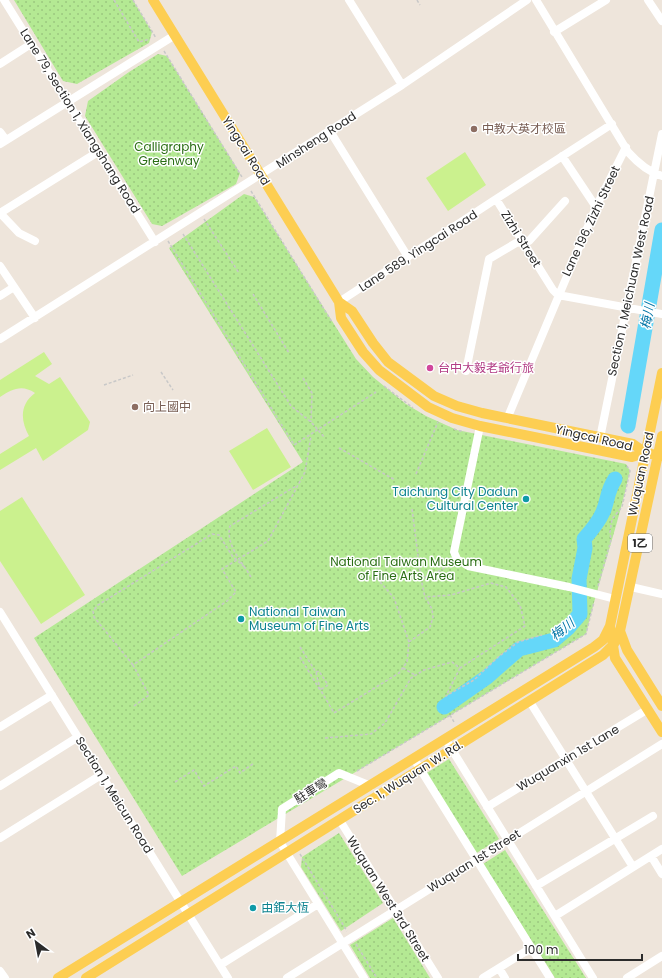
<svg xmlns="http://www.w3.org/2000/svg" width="662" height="978" font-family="Poppins,'Noto Sans TC',sans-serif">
<defs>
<pattern id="grass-dots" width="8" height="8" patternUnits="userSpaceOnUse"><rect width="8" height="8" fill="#b4e993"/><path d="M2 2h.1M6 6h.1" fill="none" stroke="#9bc87f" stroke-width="1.8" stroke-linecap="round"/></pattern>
</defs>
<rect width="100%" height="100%" fill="#eee5db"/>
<path fill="url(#grass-dots)" d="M14 0H133L152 32 149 43 77 84 63 81Z
M158 54 167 56 240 173 236 184 162 226 152 224 85 116 88 101 129 72Z
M244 194 254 197 356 359 373 377 406 404 426 416 457 430 626 464 630 471C618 525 599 579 586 634L182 876 34 638 303 462 169 248Z
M449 759 499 839 475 854 425 774Z
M339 833 383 903 341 931 301 867 302 857Z
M505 850 586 978H555L483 864Z
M393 918 430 978H370L350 945Z"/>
<path fill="#cbf18e" d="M465 152 486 185 448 211 426 178Z
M44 352 52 364 35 376 49 384 60 377 90 422 88 430 43 461 36 448 0 470V454L29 436C20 420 20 404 35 393 22 384 12 389 0 397V380Z
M267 428 291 467 253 490 229 451Z
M22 497 85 595 41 624 0 561V511Z"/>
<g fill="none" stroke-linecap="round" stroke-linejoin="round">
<path stroke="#65d7f9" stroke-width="15" d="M628 426 662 230
M444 707 487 677 519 649 554 640 568 628 580 614 579 579 585 548 584 539C592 530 598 523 603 512 608 500 607 491 615 479"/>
<path stroke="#c8c8c8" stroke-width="1.5" stroke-dasharray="3 2" stroke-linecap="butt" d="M114 0 139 42 150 39
M133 0 156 38
M417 0 420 5
M164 51 242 177
M251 191 332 322
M204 219 239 273
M183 234 291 406 311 422 325 438
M168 241 294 445 376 392
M253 294 289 353
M161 372 173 390
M303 378 312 393 311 422
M104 385 133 375
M384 386 413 408
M454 429 464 432
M339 448 395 480
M416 474 438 422
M412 509 421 579
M251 577C242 562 225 544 230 526L296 486
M598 586 611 540 610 532 612 519 622 507 630 471 627 466
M409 642 430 627 433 617 432 609 425 597 421 579 441 570 450 564
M300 647 316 672 320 689 334 713 399 673 407 662 409 642 394 598 375 576
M300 657 320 690 328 685 319 671 316 672
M133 665 94 617 93 611 98 605 212 534 219 535 233 557 246 568
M403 668 415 675
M460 668 446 696 474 680 498 657 518 642 542 635
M134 706 149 695 133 665 227 601 236 592 222 569 268 541 305 472 311 436
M450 715 454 722
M325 738 371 734 385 723 411 678 424 670 452 662 460 668 525 626 520 605 506 587 491 583 451 595 425 597
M357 771 586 634 594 602
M175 782 194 770 204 786 236 766 240 773 254 763
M300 854 347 931
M356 944 377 978"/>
<path stroke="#fff" stroke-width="8" d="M4 0 155 242
M349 0 402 85
M536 0 628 152C637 162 648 172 662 176
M648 0 662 21
M554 32 606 0
M0 64 31 44
M612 124 496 199 553 290 558 295 662 314
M330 131 408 257
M0 132 6 140
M0 144 175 35
M562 156 596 207
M0 213 98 152
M0 213 19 233 35 241
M0 266 35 318
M0 296 14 287
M339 302 496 199
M0 339 402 85 527 0
M466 371 489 259 516 243 529 241 565 201
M507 419 596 207 626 147
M480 426 454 552 457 559 468 566 569 587 615 599
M600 438 662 134
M631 587 662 594
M0 612 228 978
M530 702 633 867
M0 727 52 695
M446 740 593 978
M414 759 550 978
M0 786 78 737
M487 807 648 709
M339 819 438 978
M0 838 101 775
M651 856 662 874
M536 886 653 816
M555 916 662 849
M220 965 318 904
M499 968 505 978
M0 971 5 978
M287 978 662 744
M364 978 280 842 282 809 339 773 371 786
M483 978 531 948
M627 978 662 956"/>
<path stroke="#fdce52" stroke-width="10" d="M153 0 339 302 352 311 373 343 388 362 434 396 457 406 482 413 633 444 646 453 662 456
M339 302 341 318 363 352 379 370 428 407 452 418 480 426 632 457 646 453
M662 373 610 626 615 658 662 732
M620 631 627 650 662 706
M58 978 594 647 603 640 610 626
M86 978 603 655 614 644 620 631 662 436"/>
</g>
<g fill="#8d6e63" stroke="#fff" stroke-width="1.5">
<circle cx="474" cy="129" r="4"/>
<circle cx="135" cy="407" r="4"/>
</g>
<circle fill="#d1479c" stroke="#fff" stroke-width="1.5" cx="430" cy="368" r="4"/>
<g fill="#0f9aa8" stroke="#fff" stroke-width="1.5">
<circle cx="526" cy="499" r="4"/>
<circle cx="241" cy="619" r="4"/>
<circle cx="253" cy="908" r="4"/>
</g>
<g text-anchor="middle" stroke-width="3" stroke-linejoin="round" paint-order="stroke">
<rect fill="#fff" stroke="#6b6b6b" stroke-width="1" x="628" y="534" width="24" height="18" rx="3"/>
<g font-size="11" font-weight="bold" fill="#2b2b2b">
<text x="640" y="547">1乙</text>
</g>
<g font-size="12" fill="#2b2b2b" stroke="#fff">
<text transform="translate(80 121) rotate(58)" y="4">Lane 79, Section 1, Xiangshang Road</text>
<text transform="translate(316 140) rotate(-33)" y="4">Minsheng Road</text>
<text transform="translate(246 151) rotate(58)" y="4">Yingcai Road</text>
<text transform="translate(591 221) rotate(-65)" y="4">Lane 196, Zizhi Street</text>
<text transform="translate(521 239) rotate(58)" y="4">Zizhi Street</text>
<text transform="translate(418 251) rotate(-33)" y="4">Lane 589, Yingcai Road</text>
<text transform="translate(631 286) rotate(-78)" y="4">Section 1, Meichuan West Road</text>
<text transform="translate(594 438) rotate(13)" y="4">Yingcai Road</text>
<text transform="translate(641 474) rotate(-78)" y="4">Wuquan Road</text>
<text transform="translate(568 758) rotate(-31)" y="4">Wuquanxin 1st Lane</text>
<text transform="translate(408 777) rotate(-32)" y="4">Sec. 1, Wuquan W. Rd.</text>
<text transform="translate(311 791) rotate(-32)" y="4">駐車彎</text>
<text transform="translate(114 795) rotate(58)" y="4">Section 1, Meicun Road</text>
<text transform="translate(474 861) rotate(-32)" y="4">Wuquan 1st Street</text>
<text transform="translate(388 899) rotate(58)" y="4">Wuquan West 3rd Street</text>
</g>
<g font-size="12" fill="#785e54" stroke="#fff" text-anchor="start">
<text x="482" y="133">中教大英才校區</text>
<text x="143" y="411">向上國中</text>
</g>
<g font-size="12" fill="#2a6e14" stroke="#fff">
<text x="169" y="151">Calligraphy<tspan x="169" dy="14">Greenway</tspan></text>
<text x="406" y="566">National Taiwan Museum<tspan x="406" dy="14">of Fine Arts Area</tspan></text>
</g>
<g font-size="12" fill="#b23c85" stroke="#fff" text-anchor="start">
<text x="438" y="372">台中大毅老爺行旅</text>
</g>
<g font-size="12" fill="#0d838f" stroke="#fff" text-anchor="start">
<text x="518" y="496" text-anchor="end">Taichung City Dadun<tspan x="518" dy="14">Cultural Center</tspan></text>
<text x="249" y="616">National Taiwan<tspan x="249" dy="14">Museum of Fine Arts</tspan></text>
<text x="261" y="912">由鉅大恆</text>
</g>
<g font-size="13" font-style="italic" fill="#0275a7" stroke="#fff">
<text transform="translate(647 316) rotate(-80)" y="5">梅川</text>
<text transform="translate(562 629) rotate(-39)" y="5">梅川</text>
</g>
</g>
<g transform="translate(36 942) rotate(328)" stroke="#ffffff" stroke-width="3" paint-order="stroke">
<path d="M0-3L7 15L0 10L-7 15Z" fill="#2b2b2b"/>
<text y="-6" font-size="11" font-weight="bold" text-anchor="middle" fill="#2b2b2b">N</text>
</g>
<path d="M518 954v6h124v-6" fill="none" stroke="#2b2b2b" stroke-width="2"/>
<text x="524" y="954" font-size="12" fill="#2b2b2b" stroke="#ffffff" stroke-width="3" paint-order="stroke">100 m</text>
</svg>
